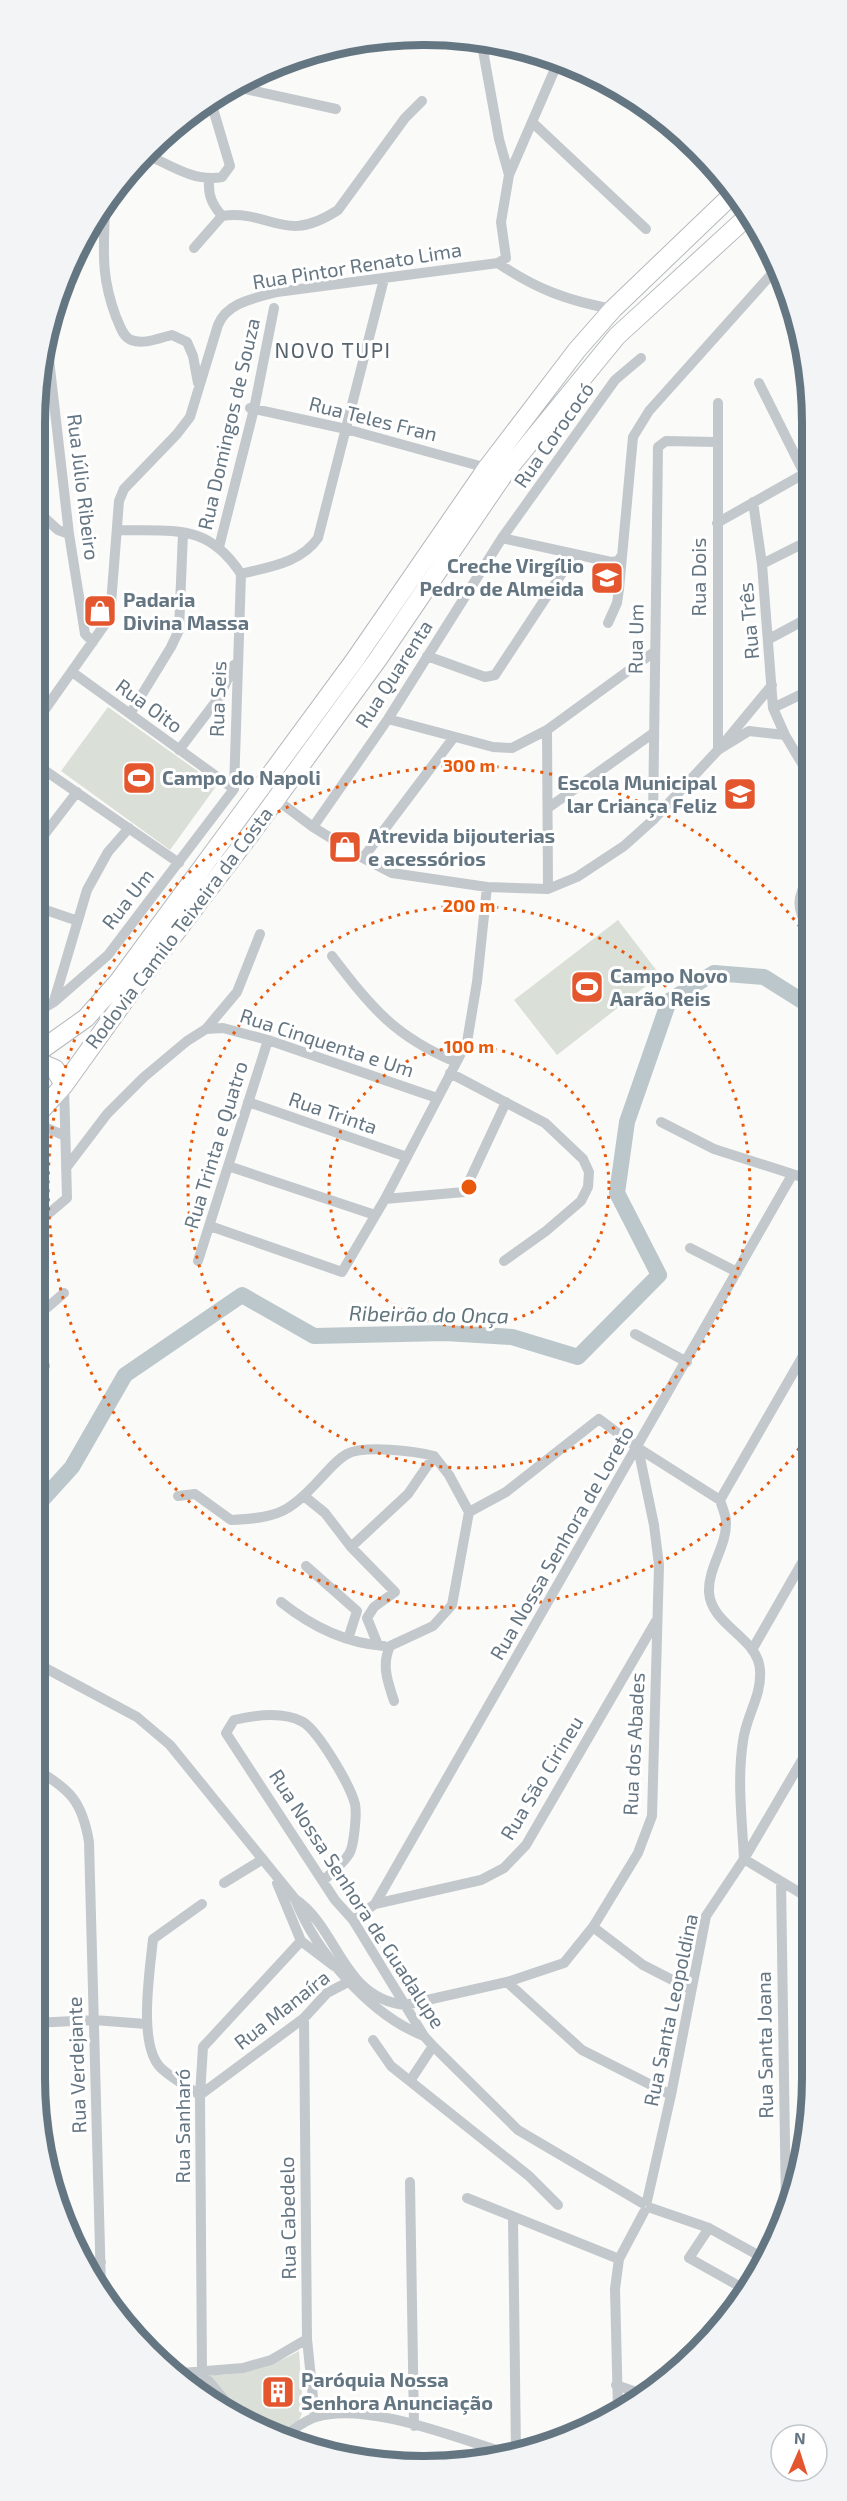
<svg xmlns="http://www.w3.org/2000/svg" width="847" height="2501" font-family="'Exo 2',sans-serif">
<rect width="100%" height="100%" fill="#fafaf8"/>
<path fill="#dadfd7" d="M108 707 217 785 170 850 61 771Z
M618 920 660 975 557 1055 514 1000Z
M299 2351 303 2411 299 2420 277 2434 251 2426 243 2420 210 2379 213 2375C244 2375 273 2366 299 2351Z"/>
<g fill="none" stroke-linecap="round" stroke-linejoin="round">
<path stroke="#bbc7cb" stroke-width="16" d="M34 1509 72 1467 125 1375 242 1295 314 1336 445 1333 512 1337 578 1357 659 1275 617 1193 627 1122 669 1001 714 973 764 977 810 1006"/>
<defs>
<path id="trunk" d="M34 1055 86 1018 118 982 354 661 487 468 577 350 613 309 734 193
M34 1060 55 1069 64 1085
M34 1118 64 1085 135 986 252 832 378 659 504 474 617 336 748 216"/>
</defs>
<use href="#trunk" stroke="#b4b9bd" stroke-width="20"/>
<path stroke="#c3c8cc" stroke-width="10" d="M482 45 499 139 509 175
M558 62 509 175 501 222 506 258 498 263C536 289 568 301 613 309
M232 86 336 109
M533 123 646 229
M150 156C173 167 196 182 222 177L230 166 211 102
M209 180C208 196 212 204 222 216
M105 206C104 250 100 274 116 317 120 325 122 336 131 340 144 345 159 338 172 335L187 342 193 356 198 383
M194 248 222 216C272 209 283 246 338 210L405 118 422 101
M46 333 69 534 85 634 93 642
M759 383 804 473
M250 408 346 429 487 468
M753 502 762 564 773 708 785 735 810 777
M34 508 58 530 69 534
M717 523 809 471
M118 530C173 532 207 522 241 574
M502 538 611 562 618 561 622 555
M219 547 254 409 274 308
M762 564 810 540
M241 574C268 567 301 563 318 538L384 279
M608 623 617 603 619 589 633 437 649 411 777 268
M769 639 810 617
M427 656 485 677 495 675 574 555
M72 672 234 789
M773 708 810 690
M130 714 171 647 179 630 183 533
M388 719 493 747 512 748 547 730 654 652
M34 725 110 617 119 501 124 489 177 434 190 417 218 325C227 302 256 298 277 292L498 263
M547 730 548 889
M724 743 772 685
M179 750 220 696 234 665
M718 750V403
M34 763 179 863
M234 789 241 574
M273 797 313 827 363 858 392 873 487 887 548 889 577 877 624 846 653 820 718 750 749 731 785 735
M548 808 652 734
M653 820 658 447 666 441 717 442
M313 827 388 719 502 538 615 380 641 358
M34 848 77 792
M363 858 454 737
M810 874C794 903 798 906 810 935
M34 906 78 921
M332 956C371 1007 395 1037 456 1062
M54 1001 87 890 108 852 129 828
M34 1014 54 1002 108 955 234 789
M206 1029 237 992 260 934
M450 1073 545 1123 583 1159 589 1172 588 1187 581 1201 546 1231 504 1261
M248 1102 407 1157
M661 1122 714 1149 811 1180
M34 1128H47L65 1136
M228 1166 375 1215
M66 1168 107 1114 144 1077 187 1041 206 1029 223 1028 268 1040 437 1098
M385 1199 464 1192 506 1102
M34 1226 67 1198 64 1085
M210 1226 342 1272 385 1199 467 1042 477 982 487 887
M690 1248 737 1272
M198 1261 268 1040
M34 1319 64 1293
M635 1334 687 1362
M34 1363 45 1366
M34 1482 37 1488
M178 1496 195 1494 231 1520C277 1518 289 1513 320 1479 328 1471 336 1460 347 1454 364 1445 415 1451 434 1456L449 1475 469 1512
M304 1496 325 1513 351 1547 395 1592 374 1607 367 1618 378 1645
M720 1500 811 1342
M469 1512 506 1492 599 1419 638 1448 720 1500C722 1507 726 1515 726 1522 727 1546 708 1567 709 1592 711 1626 758 1637 760 1670 762 1696 746 1716 743 1741 737 1780 742 1819 744 1859
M351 1547 408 1494 434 1456
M306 1566 357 1611 348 1639
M281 1602C311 1626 345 1643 384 1646
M752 1650 811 1547
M34 1662 137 1717 170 1745 295 1899C339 1929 342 1998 405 2005L507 1982 564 1963 593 1927 638 1853 652 1816 659 1565 654 1525 638 1448
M394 1701C388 1682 381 1666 390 1646L433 1626 452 1605 469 1512
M34 1768C70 1790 82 1800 89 1842L101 2286
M744 1859 812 1900
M323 1881C331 1873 343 1864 349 1854 354 1847 357 1813 355 1804 350 1785 319 1732 303 1722 283 1711 255 1715 234 1720L226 1733 335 1900 353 1920 424 2036 433 2046 518 2130 642 2203
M781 1882 786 2208
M224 1883 263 1859
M277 1883 301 1941 334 1966
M295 1899C316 1952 370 2015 424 2036
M202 1904 153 1939C150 1971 137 2047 162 2069 173 2079 188 2087 200 2095L304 2018 327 1993 348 1982
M375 1904 481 1880 504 1868 526 1845 656 1621
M353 1920 375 1904 792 1175
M593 1927 643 1965 690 1989
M507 1982 582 2050 671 2095
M304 2018 307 2339 315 2417
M34 2023 94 2020 146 2024
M373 2040 391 2066 529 2176 558 2205
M410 2081 433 2046
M410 2182 414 2426
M467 2198 619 2259
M647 2201 671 2095 706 1916 744 1859 812 1743
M651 2208 709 2228 763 2258
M513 2217 516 2454
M709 2228 689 2258 748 2291
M86 2262H101
M182 2373 243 2368 271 2360 307 2339
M616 2385 645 2395
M618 2411 615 2289 619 2259 644 2212
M237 2415 202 2373 200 2095 203 2047 301 1941
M284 2436C293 2430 305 2420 316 2417 366 2401 459 2439 509 2454"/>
<use href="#trunk" stroke="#fff" stroke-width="18"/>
</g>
<g fill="none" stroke="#e8590c" stroke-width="3" stroke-dasharray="3 6">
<circle cx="469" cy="1187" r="140"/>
<circle cx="469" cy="1187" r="281"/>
<path d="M810 1434A421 421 0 1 1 810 940"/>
</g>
<defs>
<symbol id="school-square" viewBox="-11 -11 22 22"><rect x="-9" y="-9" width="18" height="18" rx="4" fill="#e4572e" stroke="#fff"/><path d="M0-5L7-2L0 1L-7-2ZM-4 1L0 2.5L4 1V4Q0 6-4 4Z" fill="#fff"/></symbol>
<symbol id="shop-square" viewBox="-11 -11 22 22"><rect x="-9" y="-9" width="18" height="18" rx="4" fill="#e4572e" stroke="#fff"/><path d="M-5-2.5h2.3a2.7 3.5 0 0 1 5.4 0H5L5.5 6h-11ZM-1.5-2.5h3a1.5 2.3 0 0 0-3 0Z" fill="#fff"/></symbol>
<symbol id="stadium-square" viewBox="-11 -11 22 22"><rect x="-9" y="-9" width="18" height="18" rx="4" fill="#e4572e" stroke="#fff"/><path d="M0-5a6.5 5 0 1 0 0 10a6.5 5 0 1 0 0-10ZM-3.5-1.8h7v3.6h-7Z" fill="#fff"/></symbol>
<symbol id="building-square" viewBox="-11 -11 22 22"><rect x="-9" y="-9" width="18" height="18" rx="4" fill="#e4572e" stroke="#fff"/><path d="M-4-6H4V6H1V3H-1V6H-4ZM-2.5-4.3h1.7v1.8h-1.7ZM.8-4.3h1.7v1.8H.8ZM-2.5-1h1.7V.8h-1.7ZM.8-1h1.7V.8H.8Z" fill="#fff"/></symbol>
</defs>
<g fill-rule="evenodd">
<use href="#school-square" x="588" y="559" width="38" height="38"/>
<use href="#shop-square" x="81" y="592" width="38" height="38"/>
<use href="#stadium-square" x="120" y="759" width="38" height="38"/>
<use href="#school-square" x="721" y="775" width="38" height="38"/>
<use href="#shop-square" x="326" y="828" width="38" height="38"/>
<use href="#stadium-square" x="568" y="968" width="38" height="38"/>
<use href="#building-square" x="259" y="2373" width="38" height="38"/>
</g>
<g text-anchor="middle" stroke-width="6" stroke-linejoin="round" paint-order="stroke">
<g font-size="20" fill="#657683" stroke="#fff">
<text transform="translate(357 266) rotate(-9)" y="7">Rua Pintor Renato Lima</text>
<text transform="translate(373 419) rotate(14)" y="7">Rua Teles Fran</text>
<text transform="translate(229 424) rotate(-77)" y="7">Rua Domingos de Souza</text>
<text transform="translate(554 435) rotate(-55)" y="7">Rua Corococó</text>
<text transform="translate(83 487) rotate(83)" y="7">Rua Júlio Ribeiro</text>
<text transform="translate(699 577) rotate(-90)" y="7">Rua Dois</text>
<text transform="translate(749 621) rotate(-95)" y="7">Rua Três</text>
<text transform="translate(636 639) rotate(-89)" y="7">Rua Um</text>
<text transform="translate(394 674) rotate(-57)" y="7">Rua Quarenta</text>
<text transform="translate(218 699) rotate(-88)" y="7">Rua Seis</text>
<text transform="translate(149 706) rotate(36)" y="7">Rua Oito</text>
<text transform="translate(128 899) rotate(-52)" y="7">Rua Um</text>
<text transform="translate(179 928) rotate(-53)" y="7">Rodovia Camilo Teixeira da Costa</text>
<text transform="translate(327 1043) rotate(18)" y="7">Rua Cinquenta e Um</text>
<text transform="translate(333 1113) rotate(19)" y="7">Rua Trinta</text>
<text transform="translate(216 1145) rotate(-73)" y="7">Rua Trinta e Quatro</text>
<text transform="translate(562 1543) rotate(-60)" y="7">Rua Nossa Senhora de Loreto</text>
<text transform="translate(634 1744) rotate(-87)" y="7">Rua dos Abades</text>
<text transform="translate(542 1778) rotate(-59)" y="7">Rua São Cirineu</text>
<text transform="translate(357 1899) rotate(57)" y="7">Rua Nossa Senhora de Guadalupe</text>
<text transform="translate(282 2010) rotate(-38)" y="7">Rua Manaíra</text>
<text transform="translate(671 2010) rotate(-78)" y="7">Rua Santa Leopoldina</text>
<text transform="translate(765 2045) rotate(-91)" y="7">Rua Santa Joana</text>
<text transform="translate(77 2065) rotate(-92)" y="7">Rua Verdejante</text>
<text transform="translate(183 2126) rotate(-90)" y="7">Rua Sanharó</text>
<text transform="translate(288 2218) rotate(-91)" y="7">Rua Cabedelo</text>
</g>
<g font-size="20" font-weight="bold" fill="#657683" stroke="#fff" text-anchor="start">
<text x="584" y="573" text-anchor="end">Creche Virgílio<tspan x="584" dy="23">Pedro de Almeida</tspan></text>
<text x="123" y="607">Padaria<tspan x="123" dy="23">Divina Massa</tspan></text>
<text x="162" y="785">Campo do Napoli</text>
<text x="717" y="790" text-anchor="end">Escola Municipal<tspan x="717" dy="23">lar Criança Feliz</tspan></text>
<text x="368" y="843">Atrevida bijouterias<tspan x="368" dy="23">e acessórios</tspan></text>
<text x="610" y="983">Campo Novo<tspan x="610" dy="23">Aarão Reis</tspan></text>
<text x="301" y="2387">Paróquia Nossa<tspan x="301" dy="23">Senhora Anunciação</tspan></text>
</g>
<g font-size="21" letter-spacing="1.5" fill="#57646e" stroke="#fff">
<text x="333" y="358">NOVO TUPI</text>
</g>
<g font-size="21" font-style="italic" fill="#60757c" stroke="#fff">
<text transform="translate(429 1315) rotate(1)" y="7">Ribeirão do Onça</text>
</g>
</g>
<path d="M0 0H847V2501H0ZM423 45H424A378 378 0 0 1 802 423V2078A378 378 0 0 1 424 2456H423A378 378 0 0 1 45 2078V423A378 378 0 0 1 423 45Z" fill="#f3f4f5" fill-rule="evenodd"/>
<path fill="none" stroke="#657683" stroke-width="8" d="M423 45H424A378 378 0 0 1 802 423V2078A378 378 0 0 1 424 2456H423A378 378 0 0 1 45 2078V423A378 378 0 0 1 423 45Z"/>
<circle cx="469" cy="1187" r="9" fill="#e8590c" stroke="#fff" stroke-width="3"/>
<g font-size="18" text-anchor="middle" font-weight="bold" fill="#e8590c" stroke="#fff" stroke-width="6" stroke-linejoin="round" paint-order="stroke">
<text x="469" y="772">300 m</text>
<text x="469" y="912">200 m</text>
<text x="469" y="1053">100 m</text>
</g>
<g transform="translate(799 2453) rotate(3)"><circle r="28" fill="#ffffff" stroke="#c1c8cd" stroke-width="1.5"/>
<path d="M0-4.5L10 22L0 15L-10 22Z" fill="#e4572e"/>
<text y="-9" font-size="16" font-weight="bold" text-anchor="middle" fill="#657683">N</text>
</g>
</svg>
